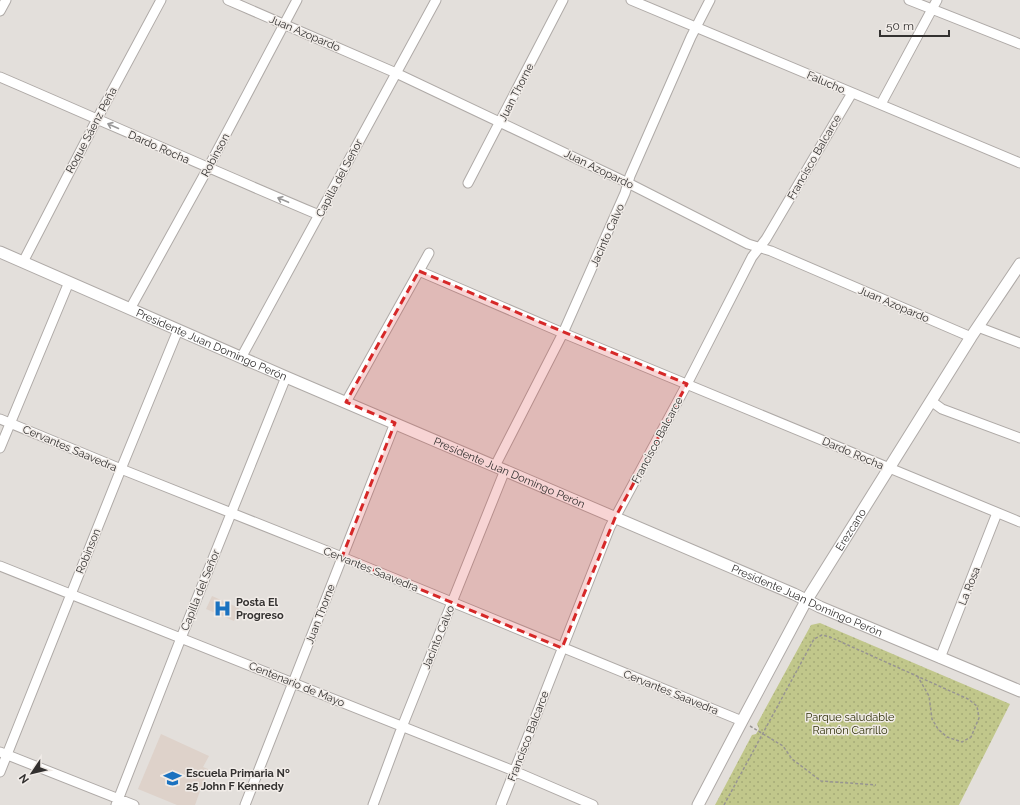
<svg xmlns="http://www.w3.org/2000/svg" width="1020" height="805" font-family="Raleway,sans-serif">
<defs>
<pattern id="park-dots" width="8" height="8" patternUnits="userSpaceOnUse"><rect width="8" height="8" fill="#c1c78b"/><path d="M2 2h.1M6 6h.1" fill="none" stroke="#a6ab78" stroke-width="1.8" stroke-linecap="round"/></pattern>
</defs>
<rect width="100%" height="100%" fill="#e3dfdb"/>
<path fill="#ded2ca" d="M212 596 239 608 234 621 206 609Z
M161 734 209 756 203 767 208 769 195 805H177L138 789Z"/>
<path fill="url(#park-dots)" d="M820 623 1010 704 959 805H715L752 735 756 734 759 729 757 724 811 625Z"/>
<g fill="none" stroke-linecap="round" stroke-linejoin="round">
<defs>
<path id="minor" d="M228 0 396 73 628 183 748 244 771 251 971 337
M631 0 1020 163
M909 0 1020 44
M0 11 6 0
M0 77C107 123 212 170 319 215
M881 104 937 0
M468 183 563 0
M23 262 97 119 161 0
M419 271 563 333 1020 522
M130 309 208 168 297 0
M978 327 1020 343
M242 356 436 0
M931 401 942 409 1020 438
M346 402 429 253
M0 419 121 469 342 557 742 721
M0 448 69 282
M495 466 563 333 625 193 630 176 691 37 710 0
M0 566 514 771 593 805
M940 658 997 513
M0 752 134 805
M0 772 121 469 178 330
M116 805 181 638 286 377
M245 805 395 423
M373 805 402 727 505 470
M501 805 610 527 687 384 752 257 766 239 852 93"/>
<g id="tertiary">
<path id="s1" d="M0 252 286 377 794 594 820 607 1020 691"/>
<path id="s2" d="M698 805 742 721 806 601 971 337 1020 264"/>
</g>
</defs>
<use href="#minor" stroke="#afaaa7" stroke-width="11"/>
<use href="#tertiary" stroke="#afaaa7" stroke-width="13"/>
<path stroke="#979491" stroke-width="1.5" stroke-dasharray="3 2" stroke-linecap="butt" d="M750 726 783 746 792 759 821 781 876 785
M724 805 814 639 822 635 830 637 968 699 977 706 979 718 971 737 962 742 947 737 938 729 932 719 929 696 918 677"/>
<use href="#minor" stroke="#fff" stroke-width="9"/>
<use href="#tertiary" stroke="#fff" stroke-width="11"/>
</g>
<defs><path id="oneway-shaft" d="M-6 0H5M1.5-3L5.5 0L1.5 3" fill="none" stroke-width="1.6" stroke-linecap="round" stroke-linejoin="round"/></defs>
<g stroke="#999898">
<use href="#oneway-shaft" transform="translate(113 126) rotate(-156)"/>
<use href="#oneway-shaft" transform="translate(283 200) rotate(-157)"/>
</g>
<path fill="#d62828" fill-opacity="0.2" stroke="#d62828" stroke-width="3" stroke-dasharray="8 5" stroke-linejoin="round" d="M419 271 687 384 615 518 562 648 342 557 395 423 346 402Z"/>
<defs>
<symbol id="hospital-bare" viewBox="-9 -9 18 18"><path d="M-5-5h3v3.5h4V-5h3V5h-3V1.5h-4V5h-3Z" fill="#1b72c0" stroke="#f1ece8" stroke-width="2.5" paint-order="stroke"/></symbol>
<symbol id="school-bare" viewBox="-9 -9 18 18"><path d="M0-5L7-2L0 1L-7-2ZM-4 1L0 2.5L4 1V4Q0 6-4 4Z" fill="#1b72c0" stroke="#f1ece8" stroke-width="2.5" paint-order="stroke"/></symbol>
</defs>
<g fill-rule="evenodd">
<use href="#hospital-bare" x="210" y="596" width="25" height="25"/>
<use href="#school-bare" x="160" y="766" width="25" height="25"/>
</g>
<g text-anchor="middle" stroke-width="3" stroke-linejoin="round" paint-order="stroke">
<g font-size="11" fill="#333130" stroke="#f1ece8">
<text transform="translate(305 33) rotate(23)" y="4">Juan Azopardo</text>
<text transform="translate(826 82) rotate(23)" y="4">Falucho</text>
<text transform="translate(516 92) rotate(-63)" y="4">Juan Thorne</text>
<text transform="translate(91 130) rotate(-62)" y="4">Roque Sáenz Peña</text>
<text transform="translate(159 147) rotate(24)" y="4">Dardo Rocha</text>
<text transform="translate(215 155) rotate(-62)" y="4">Robinson</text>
<text transform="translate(814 157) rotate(-60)" y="4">Francisco Balcarce</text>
<text transform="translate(599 169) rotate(26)" y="4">Juan Azopardo</text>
<text transform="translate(339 178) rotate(-62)" y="4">Capilla del Señor</text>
<text transform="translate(607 235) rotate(-66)" y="4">Jacinto Calvo</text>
<text transform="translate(894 304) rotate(23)" y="4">Juan Azopardo</text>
<text dy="4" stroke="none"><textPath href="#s1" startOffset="231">Presidente Juan Domingo Perón</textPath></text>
<text transform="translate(657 440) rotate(-62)" y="4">Francisco Balcarce</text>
<text transform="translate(70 448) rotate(23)" y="4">Cervantes Saavedra</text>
<text transform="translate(853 453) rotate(23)" y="4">Dardo Rocha</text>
<text dy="4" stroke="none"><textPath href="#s1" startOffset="555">Presidente Juan Domingo Perón</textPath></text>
<text dy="4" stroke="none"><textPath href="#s2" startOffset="315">Erezcano</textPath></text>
<text transform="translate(88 551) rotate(-68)" y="4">Robinson</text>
<text transform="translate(371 569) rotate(22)" y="4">Cervantes Saavedra</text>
<text transform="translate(969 586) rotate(-68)" y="4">La Rosa</text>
<text transform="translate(200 590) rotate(-68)" y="4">Capilla del Señor</text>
<text dy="4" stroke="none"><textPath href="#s1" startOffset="879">Presidente Juan Domingo Perón</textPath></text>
<text transform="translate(320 614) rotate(-69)" y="4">Juan Thorne</text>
<text transform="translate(438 637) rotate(-68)" y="4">Jacinto Calvo</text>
<text transform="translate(297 684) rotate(22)" y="4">Centenario de Mayo</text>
<text transform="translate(671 692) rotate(22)" y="4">Cervantes Saavedra</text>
<text transform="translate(528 736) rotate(-69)" y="4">Francisco Balcarce</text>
</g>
<g font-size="11" font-weight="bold" fill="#333130" stroke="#f1ece8" text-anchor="start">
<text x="236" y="606">Posta El<tspan x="236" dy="13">Progreso</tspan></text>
<text x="186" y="777">Escuela Primaria Nº<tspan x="186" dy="13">25 John F Kennedy</tspan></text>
</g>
<g font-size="11" fill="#2c2e05" stroke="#f1ece8">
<text x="850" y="721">Parque saludable<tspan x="850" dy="13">Ramón Carrillo</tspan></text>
</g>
</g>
<g transform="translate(32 773) rotate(235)" stroke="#f1ece8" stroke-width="3" paint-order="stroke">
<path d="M0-3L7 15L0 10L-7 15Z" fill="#333130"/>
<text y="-6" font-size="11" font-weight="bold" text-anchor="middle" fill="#333130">N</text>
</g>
<path d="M880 30v6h69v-6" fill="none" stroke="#333130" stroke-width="2"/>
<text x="886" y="30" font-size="12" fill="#333130" stroke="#f1ece8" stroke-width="3" paint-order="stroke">50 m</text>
</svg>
